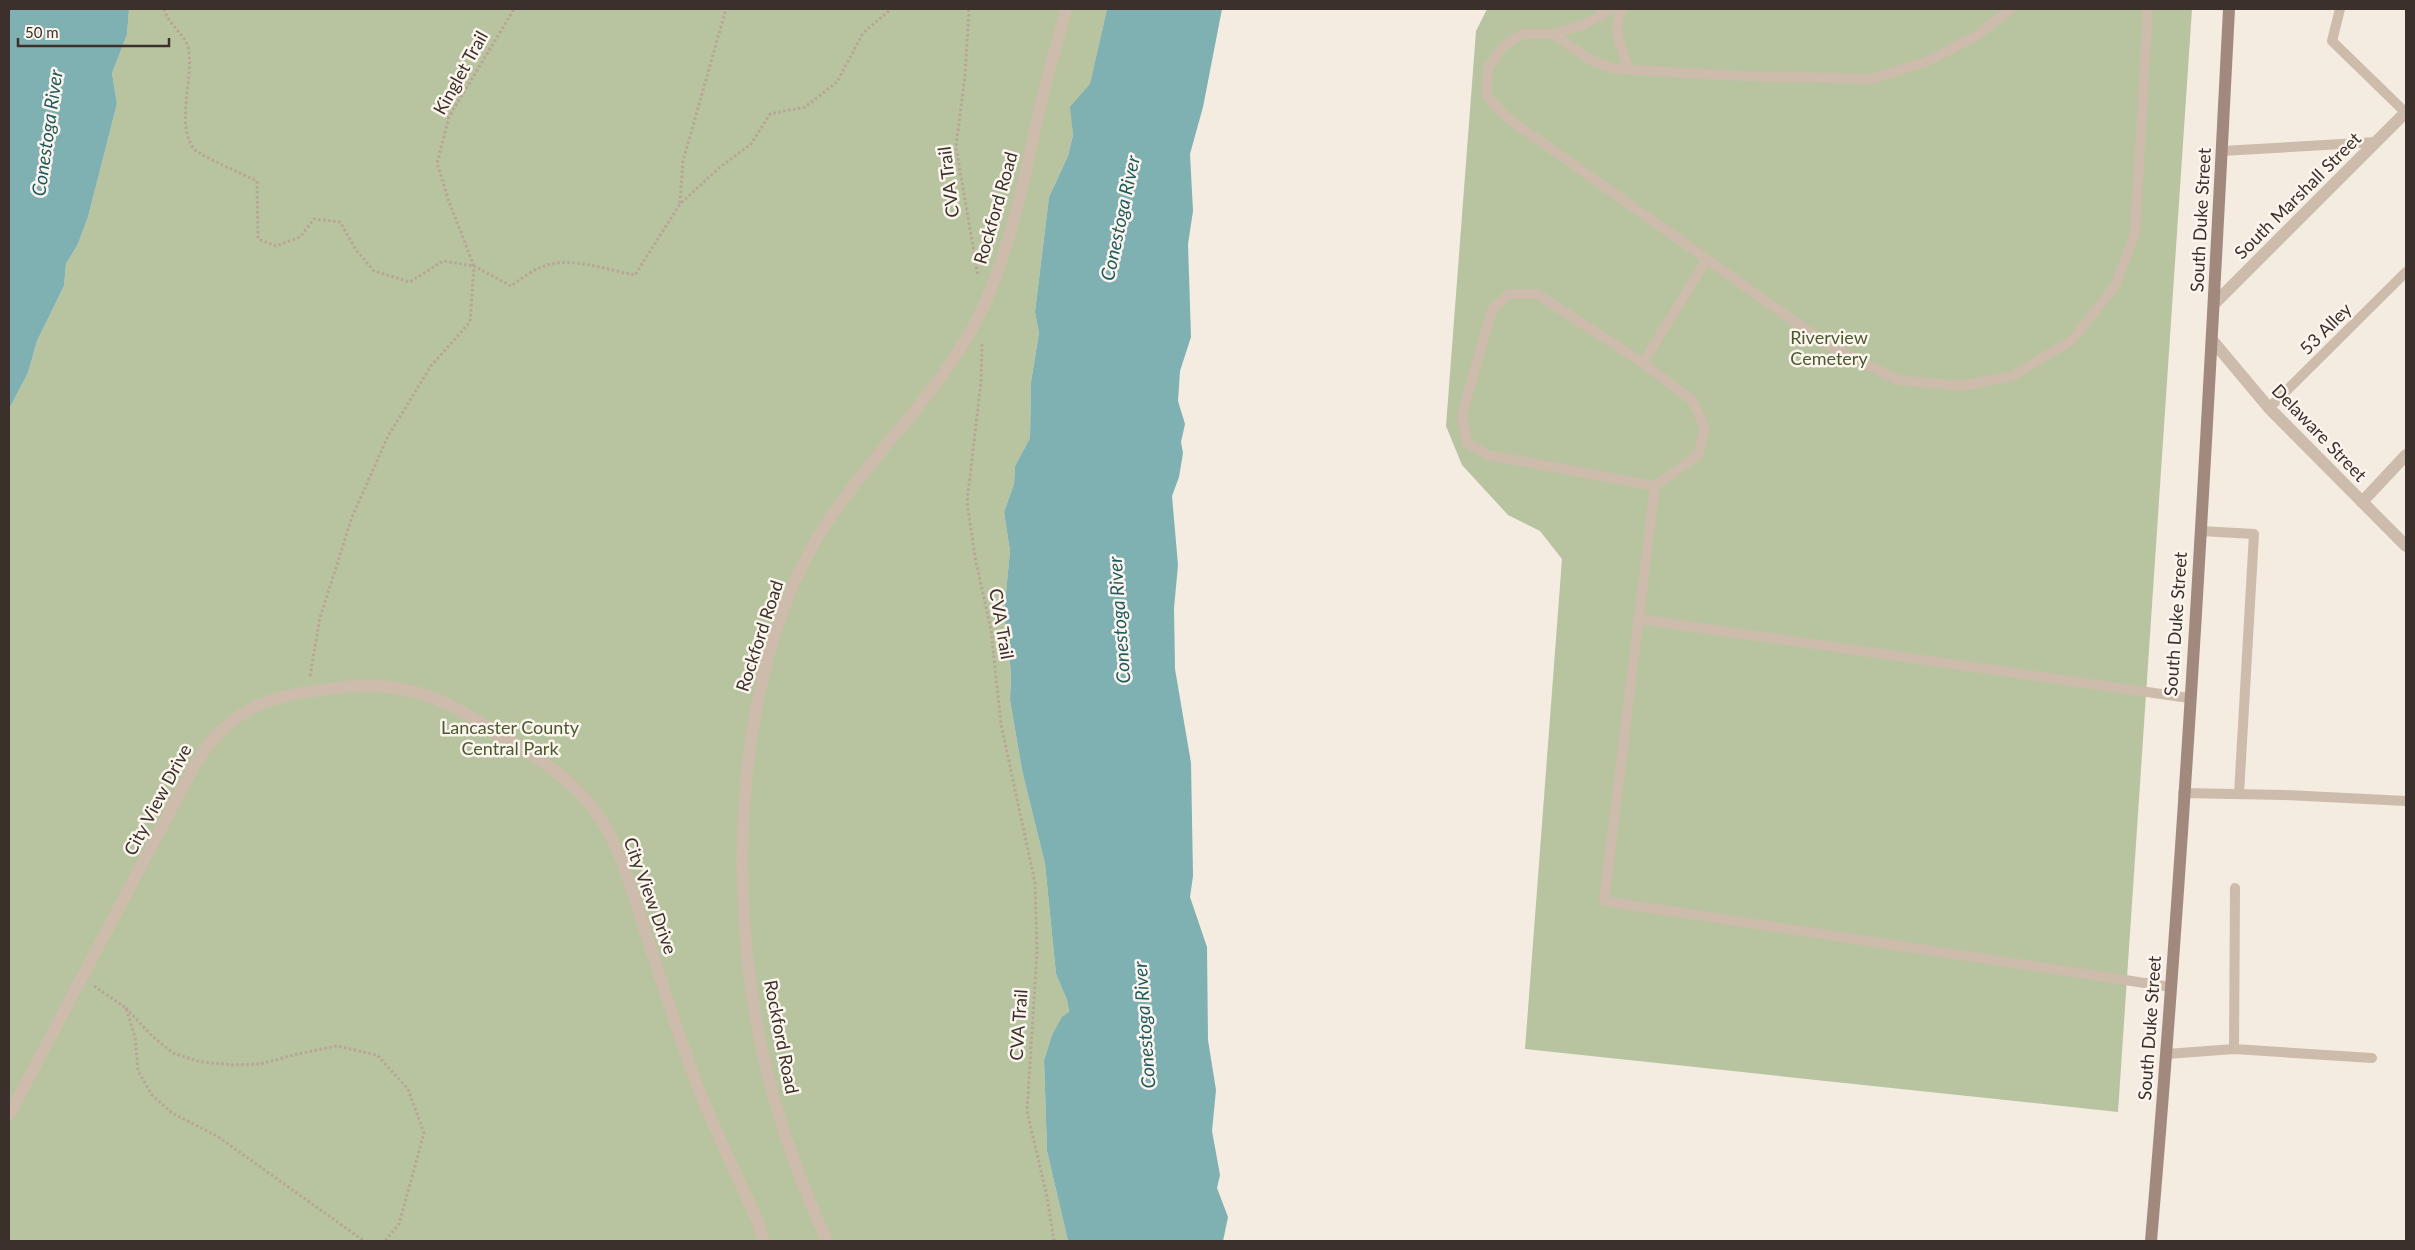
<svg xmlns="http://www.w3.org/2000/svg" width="2415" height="1250" font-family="Lato,sans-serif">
<rect width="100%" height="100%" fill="#f4ebe1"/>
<path fill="#b8c4a0" d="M129 9H1107L1090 85 1071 107 1073 135 1068 156 1049 197 1035 312 1039 333 1031 382 1030 438 1015 466 1014 484 1004 512 1010 551 1004 613 1011 673 1010 700 1022 770 1045 864 1056 974 1067 1000 1069 1012 1052 1035 1044 1060 1047 1151 1068 1241H9V409L28 373 37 341 64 286 66 264 78 244 88 217 117 104 112 73 127 35Z
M1487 9H2192L2118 1112 1525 1049 1562 559 1540 531 1508 515 1462 465 1446 426 1476 31Z"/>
<path fill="#7fb0b2" d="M9 9H129L127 35 112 73 117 104 88 217 78 244 66 264 64 286 37 341 28 373 9 409Z
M1107 9H1222L1203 107 1190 154 1193 211 1188 244 1191 337 1180 371 1178 401 1185 424 1181 442 1183 453 1179 477 1172 496 1178 565 1174 608 1175 669 1191 763 1193 876 1190 897 1207 947 1208 1040 1216 1090 1212 1131 1220 1175 1217 1188 1228 1217 1223 1241H1068L1047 1151 1044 1060 1052 1035 1062 1017 1069 1012 1067 1000 1056 974 1045 864 1022 770 1010 700 1011 673 1004 613 1010 551 1004 512 1014 484 1015 466 1030 438 1031 382 1039 333 1035 312 1049 197 1068 156 1073 135 1070 107 1090 84Z"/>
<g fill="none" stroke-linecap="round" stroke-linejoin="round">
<path stroke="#b9a596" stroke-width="3" stroke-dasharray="2.5 2.5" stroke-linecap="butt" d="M164 9C168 24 185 35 188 47 195 78 174 125 195 150 201 156 247 176 257 181L258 239 276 246 300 237 314 219 340 222 356 250 374 271 410 282 443 261 474 266
M969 9 965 75 956 147 978 276
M680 203 683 161 726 9
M474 266 449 202 437 163 449 117 514 9
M982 344 981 382 967 502 975 557 991 630 1001 724 1035 883 1037 952 1027 1111 1047 1197 1054 1241
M310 676 320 618 352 517 388 436 431 366 470 322 474 266 511 286C521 279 532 270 544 266 571 256 607 270 635 275L680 204 719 168 751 144 770 114 805 107 837 82 863 33 891 9
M94 986 126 1008 135 1037 138 1071 152 1095 172 1113 217 1136 364 1241
M126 1008 152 1036 173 1053 201 1062 234 1065 260 1064 297 1054 337 1046 377 1055 408 1089 424 1133 399 1224 385 1241"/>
<path stroke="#cdbbac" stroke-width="10" d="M1612 9 1585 24 1553 34H1523L1503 46 1488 68 1486 95 1506 117 1828 345 1898 380 1962 386 2012 376 2072 340 2115 286 2135 233 2148 9
M1622 9C1611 28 1622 52 1630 70
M2340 9 2332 41 2406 113
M1553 34 1589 59 1614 69 1743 76 1871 79 1926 62 1976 36 2011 9
M2222 151 2376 142
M1509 294H1537L1643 363 1693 401 1705 429 1698 455 1655 486 1488 455 1467 443 1462 414 1492 310Z
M1643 363 1706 260
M2269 408 2406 272
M1655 486 1604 901 2171 987
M2200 531 2254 534 2239 794
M1638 619 2189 698
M2183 793 2284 795 2406 801
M2234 1049 2372 1058
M2167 1054 2234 1049 2235 888"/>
<path stroke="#cdbbac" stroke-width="12" d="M2214 304 2406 112
M2212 340 2269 408 2406 546
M2362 502 2406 455
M9 1115 195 764C236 701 275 695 346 687 369 684 400 687 422 694 448 702 472 717 495 732 536 756 576 780 602 821 621 851 630 885 641 918 658 970 674 1022 693 1074 711 1123 735 1171 757 1220L764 1241
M827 1241C801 1183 778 1122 764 1059 727 897 732 667 826 524 876 448 947 387 985 303 1014 237 1026 168 1042 99 1049 68 1059 39 1066 9"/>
<path stroke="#a18a7d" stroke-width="12" d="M2151 1241C2186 831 2208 420 2229 9"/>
</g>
<g text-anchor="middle" stroke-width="5" stroke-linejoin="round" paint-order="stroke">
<g font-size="18" fill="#3b302b" stroke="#fbf5ee">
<text transform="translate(461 73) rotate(-61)" y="6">Kinglet Trail</text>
<text transform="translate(949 182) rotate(-97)" y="6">CVA Trail</text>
<text transform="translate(2298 196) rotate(-45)" y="6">South Marshall Street</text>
<text transform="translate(996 208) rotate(-74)" y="6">Rockford Road</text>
<text transform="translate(2201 220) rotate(-87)" y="6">South Duke Street</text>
<text transform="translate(2326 329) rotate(-45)" y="6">53 Alley</text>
<text transform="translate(2319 433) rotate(46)" y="6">Delaware Street</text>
<text transform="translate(1001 624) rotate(80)" y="6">CVA Trail</text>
<text transform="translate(2176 624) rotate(-86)" y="6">South Duke Street</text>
<text transform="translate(760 636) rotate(-72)" y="6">Rockford Road</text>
<text transform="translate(158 800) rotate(-62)" y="6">City View Drive</text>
<text transform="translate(650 896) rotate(70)" y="6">City View Drive</text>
<text transform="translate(1019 1025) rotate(-86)" y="6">CVA Trail</text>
<text transform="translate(2150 1028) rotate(-86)" y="6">South Duke Street</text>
<text transform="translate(781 1037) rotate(79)" y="6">Rockford Road</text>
</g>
<g font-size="18" fill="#4a5a2e" stroke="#fbf5ee">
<text x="1829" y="344">Riverview<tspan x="1829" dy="21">Cemetery</tspan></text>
<text x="510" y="734">Lancaster County<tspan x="510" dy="21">Central Park</tspan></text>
</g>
<g font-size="19" font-style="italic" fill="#1f5a5e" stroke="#fbf5ee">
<text transform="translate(47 133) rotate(-82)" y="7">Conestoga River</text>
<text transform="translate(1120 218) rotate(-78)" y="7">Conestoga River</text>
<text transform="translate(1119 620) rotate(-94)" y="7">Conestoga River</text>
<text transform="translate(1144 1025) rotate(-94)" y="7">Conestoga River</text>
</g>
</g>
<rect width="2415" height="1250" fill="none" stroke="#3b302b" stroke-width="20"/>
<path d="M18 38v8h151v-8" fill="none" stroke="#3b302b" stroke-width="2.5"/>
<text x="25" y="38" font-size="15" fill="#3b302b" stroke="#fbf5ee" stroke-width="4" paint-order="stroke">50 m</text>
</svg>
